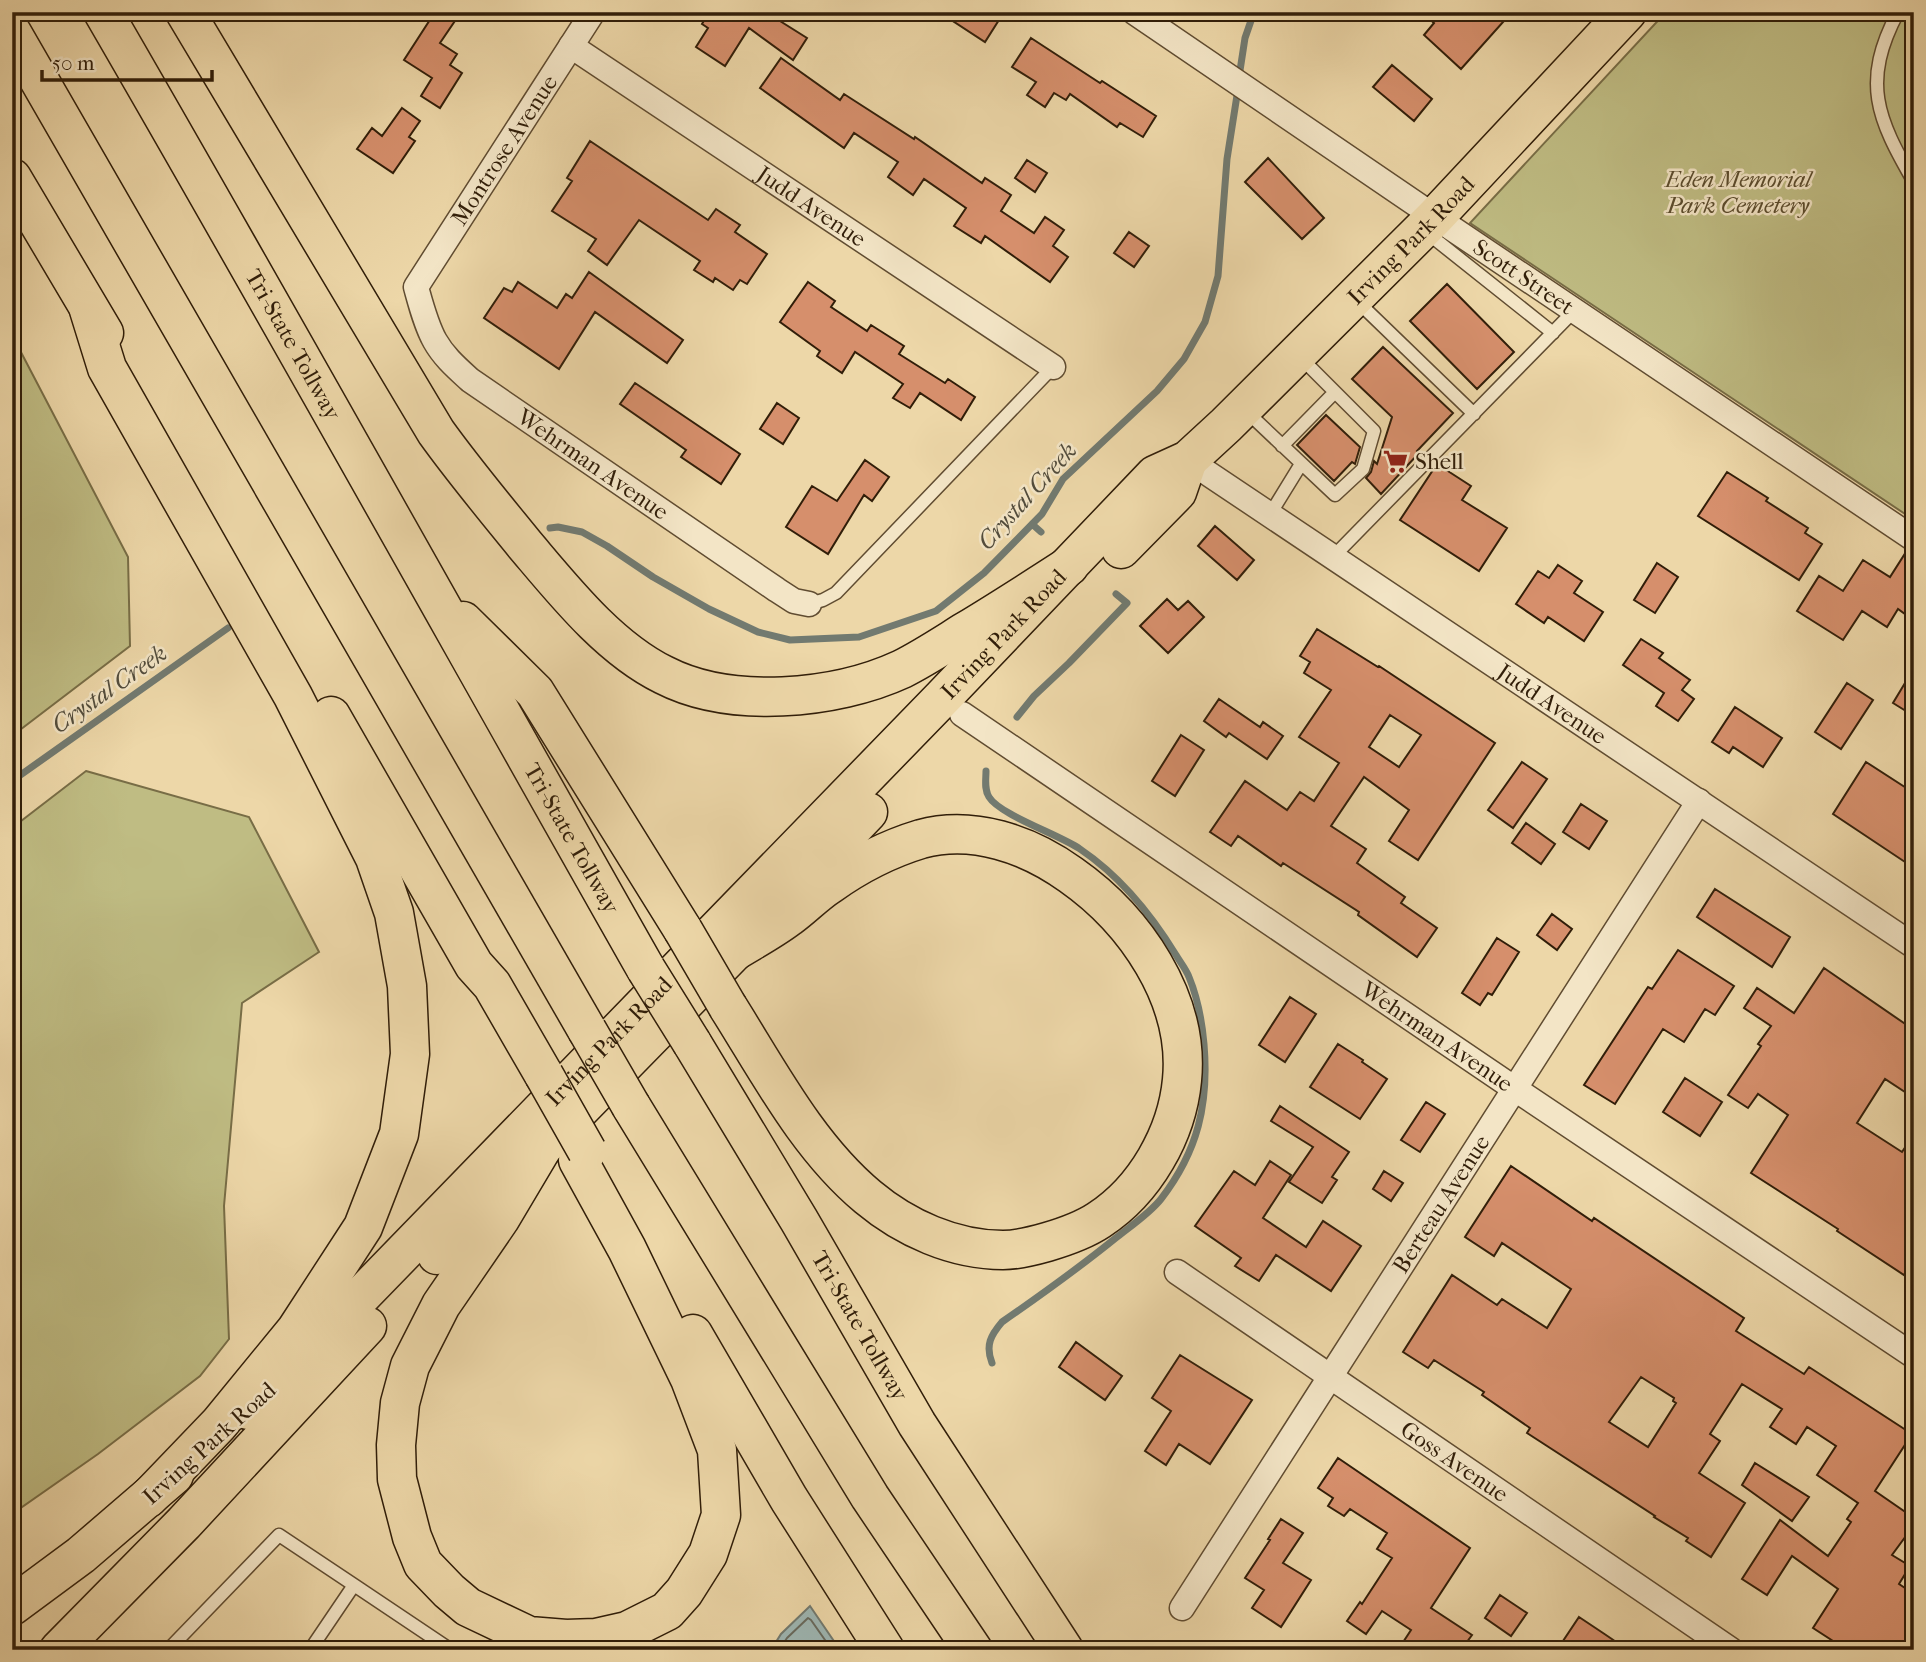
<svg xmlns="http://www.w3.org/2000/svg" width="1926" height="1662" font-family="'IM FELL French Canon',serif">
<rect width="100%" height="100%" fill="#edd7a8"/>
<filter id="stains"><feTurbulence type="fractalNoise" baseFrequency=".00286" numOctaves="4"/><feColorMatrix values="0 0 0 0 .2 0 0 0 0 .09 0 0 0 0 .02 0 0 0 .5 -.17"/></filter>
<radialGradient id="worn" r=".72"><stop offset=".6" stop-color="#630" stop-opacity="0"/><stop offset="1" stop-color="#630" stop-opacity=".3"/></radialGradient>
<path fill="#bfbc83" stroke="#786d46" stroke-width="2" d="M1666 12H1914V520L1470 223Z
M12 335 128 557 130 646 12 736Z
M86 771 249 817 319 952 242 1003 224 1206 229 1339 200 1376 98 1454 12 1514V828Z"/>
<path fill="#9eb7b4" stroke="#727a70" stroke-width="2" d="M810 1606 840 1650H771L781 1634Z"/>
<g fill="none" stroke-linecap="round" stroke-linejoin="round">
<path stroke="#686a5e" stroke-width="2" d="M779 1650 787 1638 808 1618 811 1620 832 1650"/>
<path stroke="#727a70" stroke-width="7" d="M1239 77 1245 38 1254 12
M1032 524 1041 532
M550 528 558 527 582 532 607 546 653 577 709 609 758 632 790 640 859 637 936 611 984 573 1042 514 1063 479 1157 391 1184 359 1205 322 1218 276 1227 159 1238 89
M1017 717 1034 696 1069 663 1127 603 1116 594
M986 771C986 780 984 789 989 797 1000 815 1060 835 1080 849 1120 876 1151 914 1176 955 1180 962 1186 969 1189 977 1198 999 1202 1021 1204 1044 1209 1104 1198 1151 1161 1199 1150 1213 1132 1225 1117 1237 1080 1267 1041 1295 1002 1322 991 1335 985 1345 992 1363
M12 781 228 628"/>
</g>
<path fill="#d68f6c" stroke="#311e09" stroke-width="2" fill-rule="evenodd" d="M435 12H461L440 43 457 54 450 65 462 73 440 108 421 96 432 78 404 60Z
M709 12H786L780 21 807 38 793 60 749 28 725 66 696 47 708 28 702 24Z
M939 12H1004L985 42Z
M1422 12H1512L1461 69 1424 35 1434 23Z
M1031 38 1100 83 1102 81 1156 116 1143 137 1120 123 1117 127 1070 94 1066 100 1054 93 1045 107 1027 95 1036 82 1012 67Z
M781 58 840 100 844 94 914 139 915 137 982 183 985 178 1011 195 1001 211 1034 233 1045 217 1064 230 1053 246 1068 257 1050 282 985 236 981 243 954 226 966 208 924 179 913 195 888 177 898 162 854 133 844 148 760 88Z
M1392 65 1432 99 1414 121 1373 87Z
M402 108 420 121 409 137 415 141 393 173 357 149 372 128 382 136Z
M590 141 708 220 716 209 740 225 735 232 767 254 747 284 740 280 733 290 715 278 713 282 694 270 700 261 639 220 607 265 588 251 596 239 552 211 572 181 567 178Z
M1268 158 1324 218 1302 239 1245 182Z
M1027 160 1047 173 1035 192 1015 178Z
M1129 232 1149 246 1134 267 1114 253Z
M589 272 683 340 667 363 595 312 559 369 484 318 504 288 512 292 518 282 557 308 566 294 572 298Z
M808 282 835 301 831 307 867 331 871 325 904 346 899 354 945 383 948 379 975 397 961 420 920 393 910 408 893 398 903 384 855 352 842 373 817 356 820 351 780 322Z
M1447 284 1514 352 1477 389 1410 321Z
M1383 347 1453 413 1417 451 1419 453 1381 494 1366 478 1371 472 1374 461 1377 464 1392 417 1352 379Z
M635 383 740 454 721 484 681 457 686 450 620 404Z
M777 403 799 418 783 444 760 429Z
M1326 415 1360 447 1355 464 1352 462 1334 481 1297 445Z
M865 460 889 477 872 501 864 495 828 554 786 527 812 486 837 501Z
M1437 464 1471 486 1462 500 1507 528 1479 571 1400 520Z
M1727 472 1768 498 1766 501 1808 528 1805 533 1822 544 1799 580 1698 516Z
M1215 526 1254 560 1237 580 1198 546Z
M1906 552 1914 554V601L1905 614 1898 609 1887 627 1862 611 1843 640 1797 611 1819 576 1843 591 1863 560 1890 577Z
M1657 563 1678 577 1655 613 1634 600Z
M1558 565 1582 581 1574 593 1603 612 1584 641 1548 617 1544 623 1516 604 1538 571 1549 578Z
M1167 599 1178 610 1188 601 1204 617 1168 653 1140 626Z
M1317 629 1378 667 1379 666 1495 743 1418 860 1389 841 1409 810 1364 777 1331 826 1366 849 1357 863 1405 897 1401 903 1437 928 1417 957 1358 915 1359 912 1283 863 1281 866 1238 836 1231 846 1210 832 1245 781 1287 810 1300 792 1314 801 1339 763 1299 737 1331 690 1304 673 1310 662 1300 656ZM1390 715 1421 735 1399 767 1369 747Z
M1641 639 1663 653 1659 658 1690 680 1682 690 1694 699 1678 721 1656 706 1664 693 1623 665Z
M1914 668V716L1893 703Z
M1847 683 1873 700 1841 749 1815 732Z
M1219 699 1260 727 1263 722 1283 736 1267 759 1229 733 1226 737 1204 721Z
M1735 707 1782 738 1763 767 1733 747 1729 753 1712 742Z
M1181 735 1204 750 1175 796 1152 781Z
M1522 762 1547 779 1513 828 1488 810Z
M1866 762 1914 793V868L1833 814Z
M1581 804 1607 821 1589 849 1563 832Z
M1526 823 1555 844 1541 864 1512 843Z
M1715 889 1790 937 1772 967 1697 917Z
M1552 914 1572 929 1557 950 1537 935Z
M1497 938 1519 952 1492 995 1488 993 1480 1005 1462 993Z
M1678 950 1734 986 1715 1015 1705 1009 1684 1042 1663 1029 1615 1104 1584 1085 1648 987 1652 989Z
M1824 968 1914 1030V1098L1885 1079 1857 1123 1902 1152 1914 1134V1260L1904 1275 1837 1231 1838 1229 1751 1173 1788 1115 1758 1094 1748 1108 1728 1095 1761 1046 1758 1044 1771 1026 1744 1008 1757 988 1794 1013Z
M1290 997 1316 1014 1285 1062 1259 1045Z
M1338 1044 1363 1060 1362 1062 1387 1079 1360 1119 1310 1087Z
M1685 1078 1722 1102 1700 1136 1663 1112Z
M1426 1102 1445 1114 1420 1152 1401 1140Z
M1280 1106 1349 1152 1332 1177 1337 1180 1322 1203 1289 1182 1313 1147 1271 1121Z
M1270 1161 1291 1175 1263 1218 1306 1247 1323 1221 1361 1246 1331 1291 1276 1255 1259 1281 1235 1266 1241 1258 1195 1226 1234 1171 1255 1185Z
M1511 1166 1592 1221 1594 1218 1744 1318 1736 1331 1804 1374 1809 1367 1912 1434 1875 1491 1914 1518V1525L1892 1555 1910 1566 1899 1584 1914 1594V1632L1902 1650H1847L1813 1628 1838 1589 1792 1556 1767 1595 1742 1579 1780 1520 1828 1556 1851 1522 1847 1519 1858 1503 1817 1475 1836 1446 1807 1427 1796 1444 1770 1427 1782 1409 1742 1384 1710 1434 1720 1441 1699 1473 1745 1503 1711 1557 1686 1541 1688 1538 1654 1517 1655 1516 1527 1433 1530 1428 1482 1395 1484 1392 1434 1360 1428 1368 1403 1352 1452 1275 1497 1305 1502 1299 1547 1328 1571 1289 1502 1243 1494 1256 1465 1237ZM1641 1377 1674 1398 1673 1401 1676 1403 1648 1447 1609 1422Z
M1384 1171 1403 1183 1391 1201 1373 1189Z
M1076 1342 1122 1376 1105 1400 1059 1367Z
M1180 1355 1252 1400 1210 1464 1179 1444 1166 1465 1145 1451 1171 1411 1152 1398Z
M1338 1458 1470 1548 1431 1608 1472 1635 1461 1650H1398L1411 1630 1382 1611 1366 1634 1347 1621 1360 1602 1362 1604 1392 1558 1377 1549 1387 1533 1350 1509 1344 1516 1328 1506 1333 1498 1318 1488Z
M1755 1463 1809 1497 1792 1521 1742 1485Z
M1281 1519 1303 1533 1283 1563 1311 1580 1281 1627 1252 1608 1264 1590 1245 1578 1270 1540 1268 1539Z
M1500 1595 1527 1613 1511 1636 1485 1618Z
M1579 1617 1603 1633 1628 1650H1557Z"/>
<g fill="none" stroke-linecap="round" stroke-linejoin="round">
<defs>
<path id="lane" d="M1898 12C1861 82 1877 118 1914 182
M1426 232 1553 333
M1357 301 1474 414
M1247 412 1335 495 1363 469 1374 431 1300 357
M1282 446 1335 392
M1269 516 1301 464
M1332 558 1574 311
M809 604 823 600 836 593 1053 367
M354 1585 451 1650
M168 1650 279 1535 354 1585 310 1650"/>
<g id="street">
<path id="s1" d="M593 12 416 287C421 305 426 325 435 341 444 357 457 368 470 380L777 590 794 601 809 604"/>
<path id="s2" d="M1134 12 1435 217 1914 539"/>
<path id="s3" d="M571 46 1053 367"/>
<path id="s4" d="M1188 460 1914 946"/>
<path id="s5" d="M962 714 1515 1089 1914 1356"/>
<path id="s6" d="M1177 1272 1731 1650"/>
<path id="s7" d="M1182 1608 1699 801"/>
</g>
<g id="primary">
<path d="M1121 549 1177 492 1188 460"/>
<path d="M437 1255 735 951 868 812"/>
<path id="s8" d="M248 1410 264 1396 943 697 1155 475 1188 460 1226 425 1435 217 1627 12"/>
<path d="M12 1606 81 1555 174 1475"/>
<path d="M59 1650 184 1523 367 1326"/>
</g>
<g id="highway">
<path id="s9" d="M103 12C287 329 465 650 646 969"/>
<path d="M185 12 436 432C464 471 495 508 525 545 564 591 609 648 664 675 730 709 835 700 902 669 924 658 945 644 966 631 1001 610 1035 588 1069 566"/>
<path d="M12 33 587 1030"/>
<path d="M12 178 104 333"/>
<path d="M89 310 107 368 293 696 375 858 394 913 407 986 410 1054 399 1134 363 1227 296 1330 219 1424 148 1498"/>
<path d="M463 621 535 692 683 930"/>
<path d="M331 716 474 965 492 985 544 1075"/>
<path d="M728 1007C769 1072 808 1147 868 1197 905 1228 954 1250 1003 1250 1017 1250 1033 1246 1047 1242 1064 1237 1084 1230 1099 1220 1145 1190 1177 1134 1182 1080 1190 999 1135 920 1071 875 1028 844 973 825 921 839 888 849 857 865 829 885 815 894 803 907 789 917 772 930 753 940 735 951"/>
<path id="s10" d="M692 1043 799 1220 917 1424 1064 1650"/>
<path d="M631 1106 870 1497 973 1650"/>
<path d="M541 1150 500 1219 441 1305 410 1366 400 1403 396 1445 397 1479 412 1537 423 1564 449 1591 468 1607 529 1636 566 1639 596 1638 627 1631 667 1611 684 1592 708 1554 721 1515 717 1450 690 1379 627 1249 578 1160"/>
<path d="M693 1334 789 1499 885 1650"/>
</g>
</defs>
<use href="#lane" stroke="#604c31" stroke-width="15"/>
<use href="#street" stroke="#604c31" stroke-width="27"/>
<use href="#primary" stroke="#311e09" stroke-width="41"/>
<use href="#highway" stroke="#311e09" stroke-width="41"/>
<use href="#lane" stroke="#f3e5c6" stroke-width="12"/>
<use href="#street" stroke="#f3e5c6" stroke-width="24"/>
<use href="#primary" stroke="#edd7a8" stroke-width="38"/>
<use href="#highway" stroke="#edd7a8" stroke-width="38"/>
<defs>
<path id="highway-bridge" d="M683 930 728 1007
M646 969 692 1043
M587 1030 631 1106
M544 1075 587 1151"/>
</defs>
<use href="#highway-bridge" stroke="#311e09" stroke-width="41" stroke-linecap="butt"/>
<use href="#highway-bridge" stroke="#edd7a8" stroke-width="38"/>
</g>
<defs>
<symbol id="supermarket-bare" viewBox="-9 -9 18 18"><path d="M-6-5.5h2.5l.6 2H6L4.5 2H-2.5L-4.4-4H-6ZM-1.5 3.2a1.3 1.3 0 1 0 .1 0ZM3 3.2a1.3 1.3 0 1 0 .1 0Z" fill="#8f2418" stroke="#f3e5c6" stroke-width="2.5" paint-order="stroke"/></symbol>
</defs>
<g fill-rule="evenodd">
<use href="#supermarket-bare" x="1378" y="444" width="35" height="35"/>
</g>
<g text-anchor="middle" stroke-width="5" stroke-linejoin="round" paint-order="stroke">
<g font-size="23" fill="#311e09" stroke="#f3e5c6">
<text transform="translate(504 150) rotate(-57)" y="8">Montrose Avenue</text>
<text dy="8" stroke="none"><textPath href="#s3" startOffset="289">Judd Avenue</textPath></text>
<text dy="8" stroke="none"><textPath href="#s8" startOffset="1652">Irving Park Road</textPath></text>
<text dy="8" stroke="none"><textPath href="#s2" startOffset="471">Scott Street</textPath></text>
<text dy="8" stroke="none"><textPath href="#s9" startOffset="383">Tri-State Tollway</textPath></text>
<text dy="8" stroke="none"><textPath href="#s1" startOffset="586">Wehrman Avenue</textPath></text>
<text dy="8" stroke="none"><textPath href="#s8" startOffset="1083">Irving Park Road</textPath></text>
<text dy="8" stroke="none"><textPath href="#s4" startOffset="438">Judd Avenue</textPath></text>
<text dy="8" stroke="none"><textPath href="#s9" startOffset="950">Tri-State Tollway</textPath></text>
<text dy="8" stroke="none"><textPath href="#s5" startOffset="574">Wehrman Avenue</textPath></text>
<text dy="8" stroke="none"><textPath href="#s8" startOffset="516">Irving Park Road</textPath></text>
<text dy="8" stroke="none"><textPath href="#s7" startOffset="480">Berteau Avenue</textPath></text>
<text dy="8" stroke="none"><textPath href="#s10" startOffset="329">Tri-State Tollway</textPath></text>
<text transform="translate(209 1443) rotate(-42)" y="8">Irving Park Road</text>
<text dy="8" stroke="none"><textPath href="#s6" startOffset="336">Goss Avenue</textPath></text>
</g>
<g font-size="23" font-style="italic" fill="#5c4d2e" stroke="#f3e5c6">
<text x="1738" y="187">Eden Memorial<tspan x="1738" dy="26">Park Cemetery</tspan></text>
</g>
<g font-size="23" fill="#311e09" stroke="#f3e5c6" text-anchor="start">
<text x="1415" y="469">Shell</text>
</g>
<g font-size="24" font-style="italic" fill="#524c3c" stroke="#f3e5c6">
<text transform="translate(1027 496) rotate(-48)" y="8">Crystal Creek</text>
<text transform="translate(109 689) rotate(-35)" y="8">Crystal Creek</text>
</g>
</g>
<rect width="1926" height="1662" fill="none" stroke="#edd7a8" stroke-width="42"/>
<rect x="14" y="14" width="1898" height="1634" fill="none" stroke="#311e09" stroke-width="3.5"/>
<rect x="21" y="21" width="1884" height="1620" fill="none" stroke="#311e09" stroke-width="2"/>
<path d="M42 70v10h170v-10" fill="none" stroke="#311e09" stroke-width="3.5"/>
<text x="52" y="70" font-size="21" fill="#311e09" stroke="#f3e5c6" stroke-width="5" paint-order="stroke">50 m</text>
<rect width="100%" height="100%" filter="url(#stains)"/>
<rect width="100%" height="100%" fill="url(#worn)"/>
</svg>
